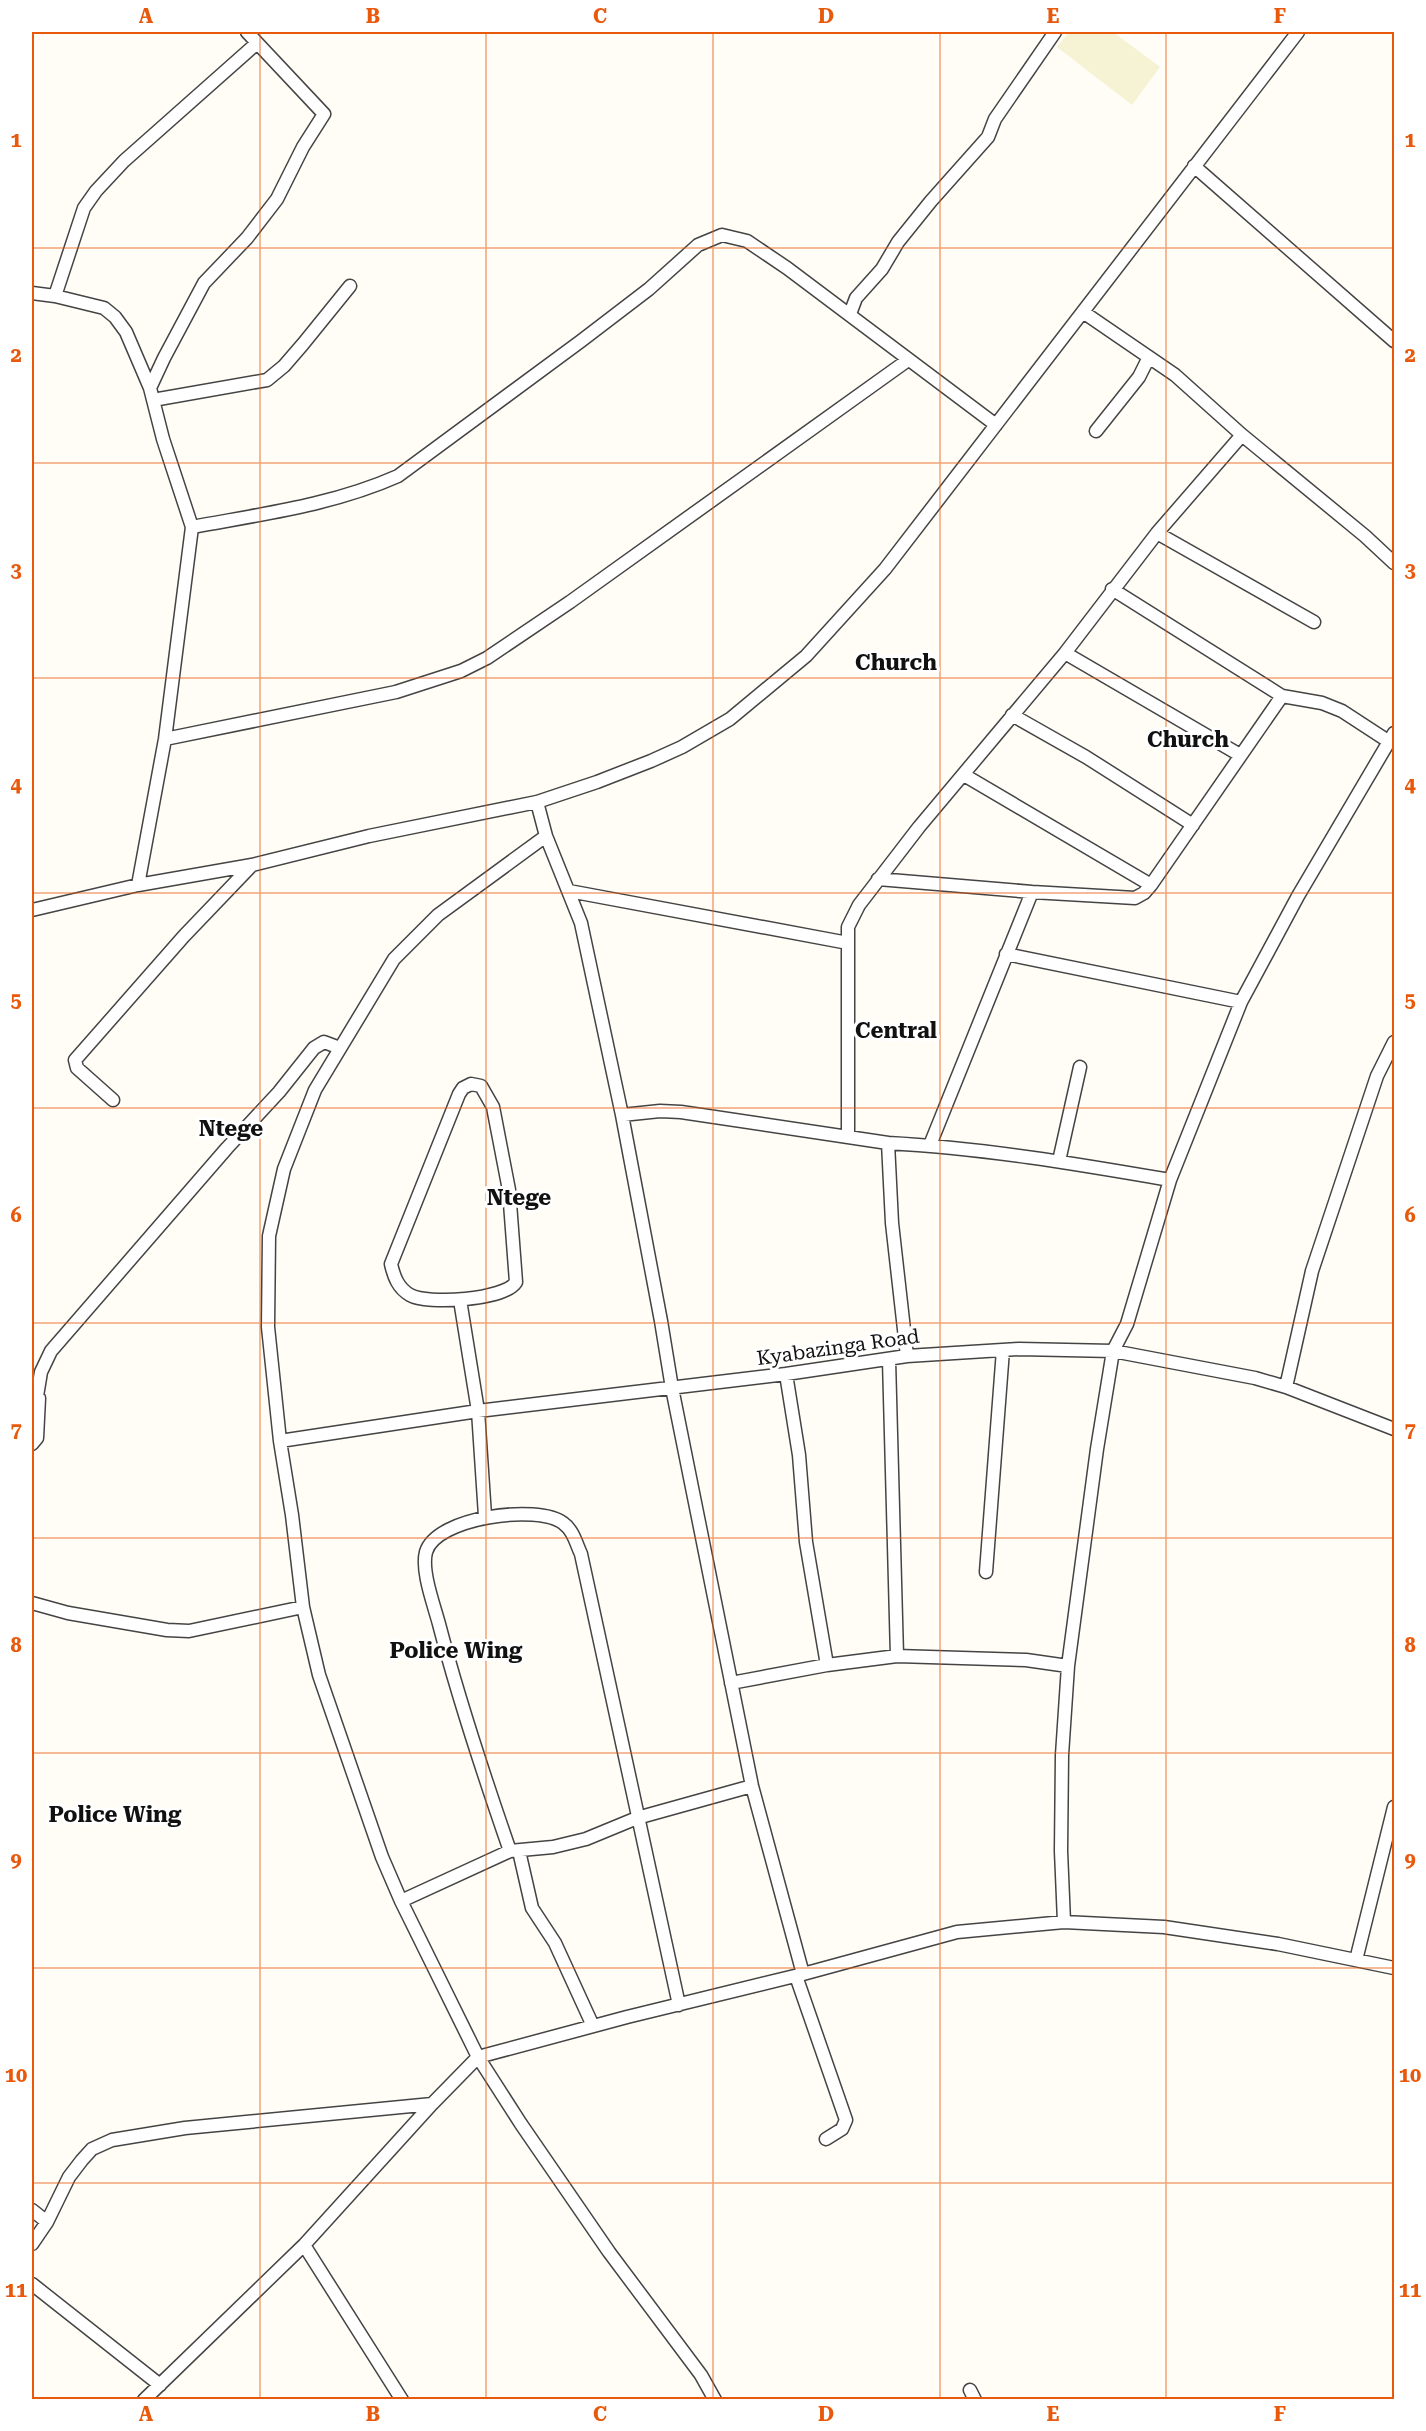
<svg xmlns="http://www.w3.org/2000/svg" width="1426" height="2431" font-family="'Roboto Serif',serif">
<rect width="100%" height="100%" fill="#fffdf5"/>
<path fill="#f6f3d4" d="M1069 32H1113L1160 67 1132 105 1057 47Z"/>
<g fill="none" stroke-linecap="round" stroke-linejoin="round">
<defs>
<path id="minor" d="M1194 166 1394 341
M32 293 55 296 104 308 115 317 126 332 150 388 163 439 192 527 165 739 138 885
M55 296 84 208 96 191 124 161 257 43
M1083 312 1175 375 1242 435 1365 536 1394 563
M850 314 856 298 882 269 898 242 931 201 988 137 995 119 1055 32
M150 388 164 358 204 283 247 238 277 199 303 147 324 114 247 32
M153 400 267 380 284 366 303 344 350 286
M1096 431 1139 377 1149 357
M192 527C262 514 333 505 398 476L581 341 649 289 698 245 722 235 747 241 787 268 996 425
M1157 533 1314 622
M1112 589 1282 696
M1065 653 1240 755
M1012 715 1086 757 1193 825
M165 739 396 692 461 671 487 658 570 602 908 360
M964 775 1151 885
M537 802 546 836 581 923 622 1115 661 1321 672 1388 752 1786 803 1974
M546 836 438 915 394 959 315 1090 284 1169 269 1236 268 1327 280 1441 292 1515 303 1607 319 1675 382 1857 401 1901 478 2057 521 2124 609 2252 701 2375 715 2400
M878 879 1032 892 1135 898 1144 893 1151 885 1282 696 1322 703 1342 711 1388 741
M569 891 848 943
M32 910 138 885 252 865 369 836 537 802 597 782 651 761 682 747 730 719 806 656 885 569 1298 32
M1006 954 1241 1002
M471 1084 481 1086 493 1107 509 1190 516 1282C505 1300 427 1305 410 1295 398 1288 394 1277 391 1264L459 1094 463 1088Z
M113 1100 77 1068 75 1060 184 936 252 865
M622 1115 660 1111 681 1112 888 1143 892 1223 907 1356
M848 1135V927L859 905 919 827 1065 653 1157 533 1242 435
M888 1143C983 1148 1077 1164 1170 1180
M930 1145 1032 892
M1059 1161 1080 1067
M460 1300 478 1411 485 1516
M889 1360 897 1656
M786 1374 799 1455 806 1542 827 1665
M1286 1387 1312 1271 1377 1076 1394 1042
M280 1441 478 1411 786 1374 907 1356 1019 1349 1113 1351 1255 1378 1286 1387 1394 1429
M32 1444 37 1438 39 1398 37 1396 41 1372 51 1351 227 1148 279 1092 314 1048 324 1042 340 1048
M986 1572 1003 1350
M32 1603 68 1613 167 1630 189 1631 303 1607
M731 1683 827 1665 897 1656 1026 1660 1068 1666
M510 1851C484 1776 459 1701 439 1624 434 1605 421 1571 426 1552 436 1517 538 1504 563 1523 573 1530 576 1543 581 1554L679 2005
M519 1851 532 1908 555 1943 593 2026
M401 1901 510 1851 553 1847 586 1839 637 1818 752 1786
M1064 1922 1061 1851 1062 1755 1068 1666 1097 1449 1113 1351 1127 1324 1170 1180 1241 1002 1298 896 1394 733
M1356 1960 1394 1807
M796 1976 846 2120 842 2129 826 2139
M32 2210 47 2222
M32 2244 47 2222 69 2177 82 2160 92 2149 112 2140 185 2128 432 2104
M304 2245 402 2400
M32 2284 160 2385
M970 2390 975 2400
M144 2400 304 2245 432 2104 478 2057 627 2017 803 1974 957 1932 1064 1922 1164 1927 1278 1944 1394 1968"/>
</defs>
<use href="#minor" stroke="#444" stroke-width="15"/>
<use href="#minor" stroke="#fff" stroke-width="12"/>
</g>
<path fill="none" stroke="#e8590c" stroke-width="1.5" stroke-opacity="0.55" d="M260 32V2400M486 32V2400M713 32V2400M940 32V2400M1166 32V2400M32 248H1394M32 463H1394M32 678H1394M32 893H1394M32 1108H1394M32 1323H1394M32 1538H1394M32 1753H1394M32 1968H1394M32 2183H1394"/>
<g text-anchor="middle" stroke-width="6" stroke-linejoin="round" paint-order="stroke">
<g font-size="20" fill="#111" stroke="#fff">
<text transform="translate(838 1347) rotate(-8)" y="7">Kyabazinga Road</text>
</g>
<g font-size="22" font-weight="bold" fill="#111" stroke="#fff">
<text x="896" y="670">Church</text>
<text x="1188" y="747">Church</text>
<text x="896" y="1038">Central</text>
<text x="231" y="1136">Ntege</text>
<text x="519" y="1205">Ntege</text>
<text x="456" y="1658">Police Wing</text>
<text x="115" y="1822">Police Wing</text>
</g>
</g>
<rect width="1426" height="2431" fill="none" stroke="#ffffff" stroke-width="66"/>
<rect x="33" y="33" width="1360" height="2365" fill="none" stroke="#e8590c" stroke-width="2"/>
<g font-size="20" text-anchor="middle" font-weight="bold" fill="#e8590c">
<text x="146" y="23">A</text>
<text x="373" y="23">B</text>
<text x="600" y="23">C</text>
<text x="826" y="23">D</text>
<text x="1053" y="23">E</text>
<text x="1280" y="23">F</text>
<text x="16" y="147">1</text>
<text x="1410" y="147">1</text>
<text x="16" y="362">2</text>
<text x="1410" y="362">2</text>
<text x="16" y="577">3</text>
<text x="1410" y="577">3</text>
<text x="16" y="792">4</text>
<text x="1410" y="792">4</text>
<text x="16" y="1007">5</text>
<text x="1410" y="1007">5</text>
<text x="16" y="1222">6</text>
<text x="1410" y="1222">6</text>
<text x="16" y="1437">7</text>
<text x="1410" y="1437">7</text>
<text x="16" y="1652">8</text>
<text x="1410" y="1652">8</text>
<text x="16" y="1867">9</text>
<text x="1410" y="1867">9</text>
<text x="16" y="2082">10</text>
<text x="1410" y="2082">10</text>
<text x="16" y="2297">11</text>
<text x="1410" y="2297">11</text>
<text x="146" y="2421">A</text>
<text x="373" y="2421">B</text>
<text x="600" y="2421">C</text>
<text x="826" y="2421">D</text>
<text x="1053" y="2421">E</text>
<text x="1280" y="2421">F</text>
</g>
</svg>
